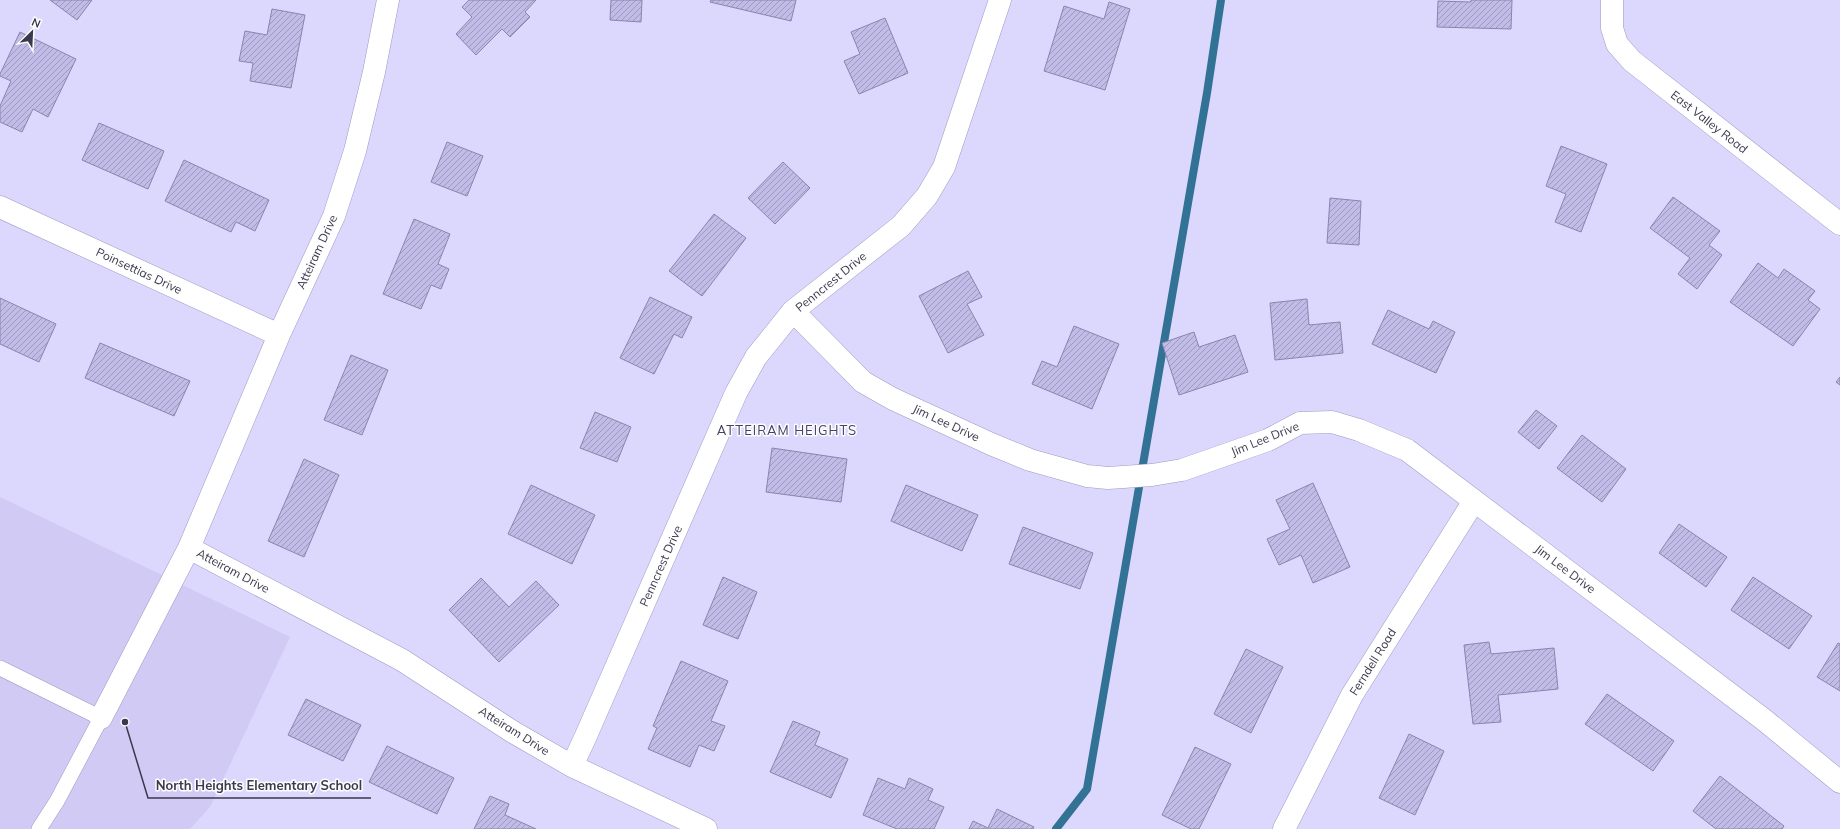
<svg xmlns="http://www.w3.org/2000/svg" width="1840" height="829" font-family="Mulish,sans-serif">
<defs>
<pattern id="building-hatch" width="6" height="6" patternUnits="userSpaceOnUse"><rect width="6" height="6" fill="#c1bbe8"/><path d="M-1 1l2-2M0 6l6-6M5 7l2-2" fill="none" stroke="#9e99be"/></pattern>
</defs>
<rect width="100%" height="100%" fill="#dcd7fc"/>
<path fill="#d0caf5" d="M0 497 290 637 210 807 190 829H0Z"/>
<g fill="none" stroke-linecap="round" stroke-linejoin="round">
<path stroke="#317295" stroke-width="8" d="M1056 829 1087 789 1207 93 1221 0"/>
</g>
<path fill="url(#building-hatch)" stroke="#8a84ae" d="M50 0H92L77 20Z
M469 0H536L525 12 530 17 510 37 502 29 476 55 456 34 472 17 462 7Z
M611 0H642L641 22 610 20Z
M711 0H796L791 21 710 2Z
M1471 0H1512L1511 29 1437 27 1438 1 1471 2Z
M1109 2 1130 9 1105 90 1044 71 1064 6 1104 19Z
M272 9 305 15 291 88 250 81 253 63 239 61 245 31 267 35Z
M885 18 908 73 859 94 844 61 860 54 851 32Z
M20 32 76 59 48 117 33 109 22 132 0 122V106L11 81 0 76V74Z
M99 123 164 151 148 189 82 160Z
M447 142 483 156 467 196 431 182Z
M1561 146 1607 164 1581 232 1555 222 1566 194 1546 186Z
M184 160 269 200 255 231 236 222 231 232 165 201Z
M783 162 810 188 775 224 748 198Z
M1673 197 1720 231 1709 245 1722 255 1697 289 1678 274 1690 258 1650 228Z
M1330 198 1361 201 1359 245 1327 243Z
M714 214 746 238 702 296 669 271Z
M414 219 450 234 438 264 449 269 441 289 431 285 421 309 383 294Z
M1758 263 1778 278 1784 269 1815 291 1808 300 1820 309 1793 346 1730 302Z
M968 271 982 297 967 304 984 335 948 353 919 296Z
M650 297 692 317 682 338 674 334 654 374 620 358Z
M0 298 56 324 39 362 0 344Z
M1307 299 1309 325 1340 322 1343 353 1275 360 1270 303Z
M1388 310 1429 329 1433 321 1455 332 1436 373 1372 344Z
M1074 326 1119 344 1092 409 1032 384 1042 361 1057 367Z
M1194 332 1199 347 1235 335 1248 372 1179 395 1162 343Z
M100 343 190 381 174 416 85 378Z
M351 355 388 370 362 435 324 420Z
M1840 377V385L1836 382Z
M1536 410 1557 426 1539 449 1518 432Z
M595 412 631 427 617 462 580 448Z
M1582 435 1626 469 1602 502 1557 468Z
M772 448 847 459 841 502 766 492Z
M304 459 339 475 304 557 268 541Z
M1313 483 1350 567 1313 583 1301 555 1279 565 1267 539 1290 529 1276 500Z
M531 485 595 515 572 564 508 534Z
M906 485 978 515 962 551 891 521Z
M1679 524 1727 557 1706 587 1659 553Z
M1023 527 1093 553 1080 589 1009 564Z
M723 577 757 592 738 639 703 625Z
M1753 577 1812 616 1789 649 1731 610Z
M481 578 509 607 536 581 559 605 499 662 449 610Z
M1489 642 1491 654 1554 648 1558 689 1498 695 1501 722 1473 724 1464 645Z
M1838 643 1840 644V691L1817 677Z
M1246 649 1283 667 1251 733 1214 714Z
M681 661 728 681 711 721 725 726 714 751 699 745 690 767 648 749 657 728 653 726Z
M1607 694 1674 741 1653 771 1585 724Z
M306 699 361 725 343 761 288 735Z
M793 721 820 732 815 745 848 759 831 798 770 772Z
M1409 734 1444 751 1415 815 1379 798Z
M387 746 454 778 437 814 369 782Z
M1195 747 1231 764 1199 829H1191L1162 815Z
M1720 776 1784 826 1782 829H1716L1693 811Z
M878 778 905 789 909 778 933 789 928 800 944 807 934 829H897L863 815Z
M490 796 509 804 505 815 536 829H474Z
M997 809 1034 827 1033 829H969L973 821 988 828Z"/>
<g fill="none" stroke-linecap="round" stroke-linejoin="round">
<defs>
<path id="lane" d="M0 668 101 718 57 801 39 829"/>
<path id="street" d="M1612 0V28L1617 44 1632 61 1840 224
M0 207 279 335
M793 311 863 382 893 399 991 444 1030 460 1087 476 1108 478 1152 475 1182 470 1268 440 1300 423 1332 422 1359 430 1407 450 1763 719 1840 782
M189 548 402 660 513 732 572 766 706 829
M101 718 189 548 279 335 334 216 355 151 374 72 388 0
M572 766 585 738 736 393 756 357 793 311 901 226 927 196 944 167 1000 0
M1284 829 1352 695 1474 501"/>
</defs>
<use href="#lane" stroke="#a09ac5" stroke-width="16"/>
<use href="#street" stroke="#a09ac5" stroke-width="23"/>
<use href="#lane" stroke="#fff" stroke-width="15"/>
<use href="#street" stroke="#fff" stroke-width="22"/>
</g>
<g text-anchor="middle" stroke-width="3" stroke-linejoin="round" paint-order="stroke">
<g font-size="12" fill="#3c394c" stroke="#fdfdfd">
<text transform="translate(1709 122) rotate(38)" y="4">East Valley Road</text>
<text transform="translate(317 252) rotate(-65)" y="4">Atteiram Drive</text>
<text transform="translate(139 271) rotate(25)" y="4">Poinsettias Drive</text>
<text transform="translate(831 282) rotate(-39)" y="4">Penncrest Drive</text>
<text transform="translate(946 423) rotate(25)" y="4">Jim Lee Drive</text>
<text transform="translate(1265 439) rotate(-22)" y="4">Jim Lee Drive</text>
<text transform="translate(661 566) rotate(-66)" y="4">Penncrest Drive</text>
<text transform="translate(1565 569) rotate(37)" y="4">Jim Lee Drive</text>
<text transform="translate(233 571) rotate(28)" y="4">Atteiram Drive</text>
<text transform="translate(1373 662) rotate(-58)" y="4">Ferndell Road</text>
<text transform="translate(514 731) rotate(32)" y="4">Atteiram Drive</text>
</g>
<g font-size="13" letter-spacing="1" fill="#484167" stroke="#fdfdfd">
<text x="787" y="435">ATTEIRAM HEIGHTS</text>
</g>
</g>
<path fill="none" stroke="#3c394c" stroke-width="1.5" d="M125 722L148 798H371"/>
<circle fill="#3c394c" stroke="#fdfdfd" stroke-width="1.5" cx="125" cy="722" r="4"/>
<g font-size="13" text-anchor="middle" font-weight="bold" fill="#3c394c" stroke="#fdfdfd" stroke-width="3" stroke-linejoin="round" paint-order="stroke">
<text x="259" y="790">North Heights Elementary School</text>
</g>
<g transform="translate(32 32) rotate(24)" stroke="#fdfdfd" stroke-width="3" paint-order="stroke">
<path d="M0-3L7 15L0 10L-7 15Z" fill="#3c394c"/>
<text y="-6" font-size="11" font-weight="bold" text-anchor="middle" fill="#3c394c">N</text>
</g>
</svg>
